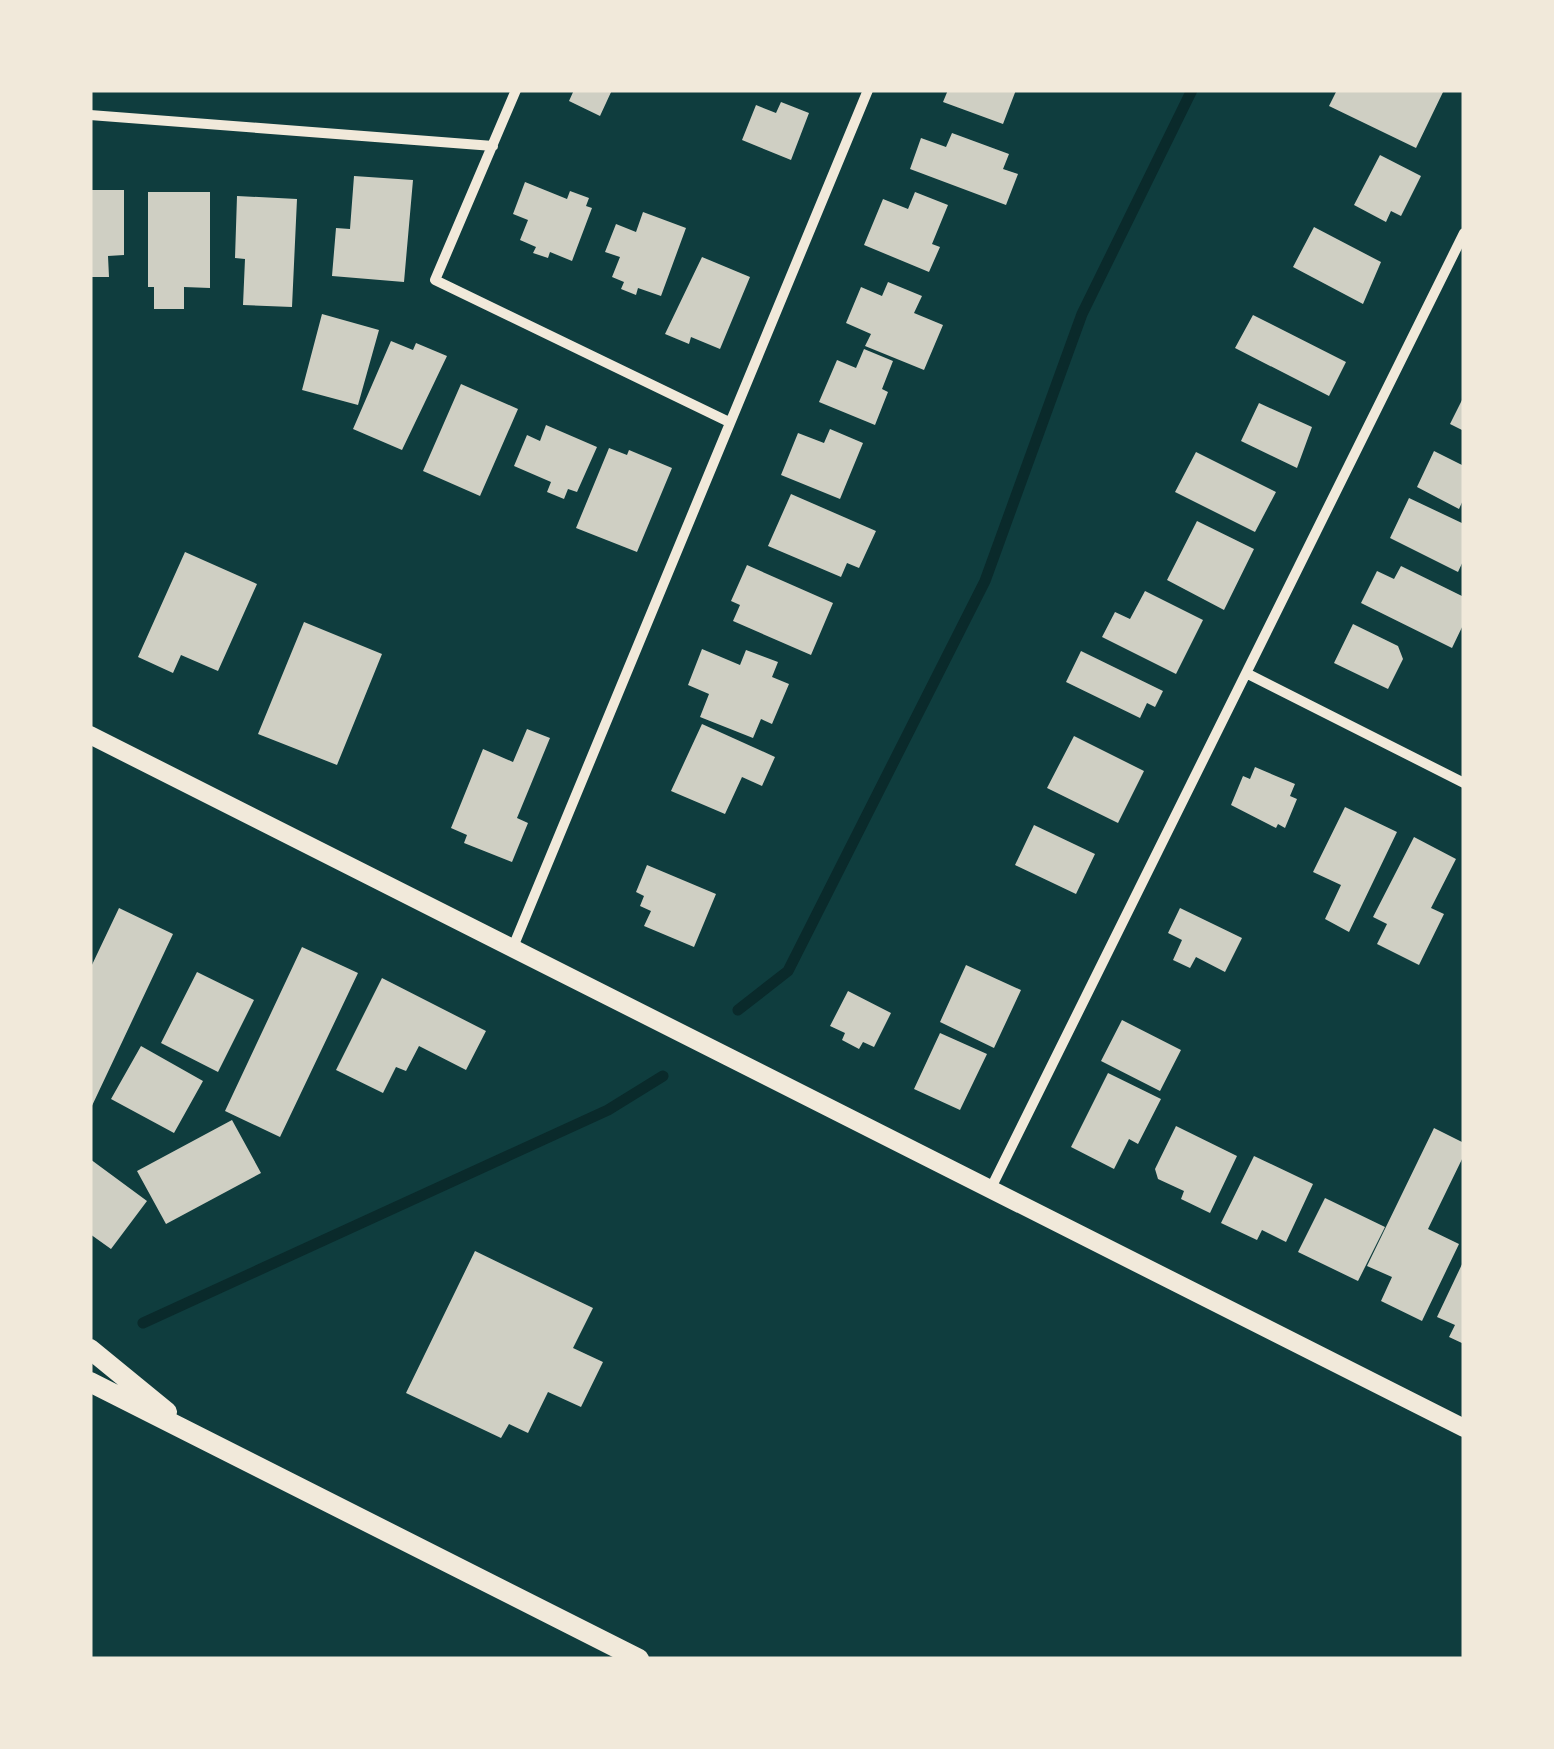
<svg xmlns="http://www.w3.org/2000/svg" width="1554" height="1749" font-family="Bitter,serif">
<rect width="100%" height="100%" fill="#0f3d3e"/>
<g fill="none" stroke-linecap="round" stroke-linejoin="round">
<path stroke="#0a2a2b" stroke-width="11" d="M738 1010 788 971 985 581 1082 314 1192 90
M143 1323 608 1110 663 1076"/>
</g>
<path fill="#cfcfc3" d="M574 90H612L600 116 569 101Z
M948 90H1016L1003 124 943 102Z
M1337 90H1444L1416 148 1329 106Z
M781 102 809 113 791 160 742 140 756 105 776 113Z
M952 133 1009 154 1003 169 1018 174 1006 205 910 169 921 138 946 147Z
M1380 155 1421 176 1401 216 1391 211 1386 222 1354 205Z
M354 176 413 180 404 282 332 276 336 228 350 229Z
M525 182 567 199 570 191 589 198 586 206 592 208 572 261 550 252 548 258 533 253 536 247 520 240 528 220 513 214Z
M90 190H124V255L108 256 109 277H90Z
M148 192H210V288L184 287V309H154V287H148Z
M915 192 948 205 932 244 940 247 929 272 864 245 883 199 908 209Z
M237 196 297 199 292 307 243 305 245 259 235 258Z
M643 212 686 228 661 296 638 288 636 295 621 289 624 282 612 277 620 257 605 252 616 224 636 232Z
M1314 227 1381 262 1363 304 1293 267Z
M702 257 750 277 720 349 691 337 689 344 665 334Z
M888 282 922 296 914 313 943 325 924 370 865 346 871 334 846 323 861 287 882 296Z
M322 314 379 330 358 405 302 390Z
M1253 315 1346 362 1329 396 1235 348Z
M391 341 413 350 416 343 447 356 402 450 353 429Z
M864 349 893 361 882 389 888 392 875 425 819 402 837 360 856 368Z
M461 384 518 409 480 496 423 471Z
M1464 396V431L1450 424Z
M1259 403 1312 427 1297 468 1241 441Z
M546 425 597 447 577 492 568 489 564 499 547 492 551 482 514 466 527 435 540 441Z
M830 429 863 443 840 499 781 475 798 433 824 443Z
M609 448 627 455 629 450 672 468 637 552 576 528Z
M1434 451 1464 466V498L1459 509 1417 487Z
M1196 452 1276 492 1255 532 1175 492Z
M791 494 876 531 859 568 847 563 841 577 768 546Z
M1409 498 1464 524V559L1458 572 1390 538Z
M1197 521 1254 549 1224 610 1167 580Z
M185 552 257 584 218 671 181 655 173 673 138 657Z
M747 565 833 603 811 655 733 621 740 605 731 601Z
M1401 566 1464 597V623L1452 648 1361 603 1377 571 1394 579Z
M1145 591 1203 620 1176 674 1102 637 1115 612 1130 619Z
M304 622 382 654 337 765 258 734Z
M1353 624 1398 646 1403 659 1388 689 1334 663Z
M702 649 740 665 746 650 778 662 772 677 789 684 772 724 761 719 753 738 700 717 709 694 688 685Z
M1081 651 1163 691 1155 707 1147 703 1140 718 1066 682Z
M702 724 775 757 762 786 742 777 725 814 671 791Z
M527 729 550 738 517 818 528 823 512 862 464 843 467 835 451 828 483 749 513 762Z
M1074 736 1144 771 1118 823 1047 788Z
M1255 767 1295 784 1290 796 1297 799 1285 828 1278 824 1276 828 1231 805 1243 776 1250 779Z
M1345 807 1397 832 1349 932 1325 919 1341 885 1313 872Z
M1034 825 1095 854 1076 894 1015 865Z
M1414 837 1456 859 1431 908 1444 914 1419 965 1377 944 1387 924 1373 917Z
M647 865 716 894 694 947 644 926 651 911 640 906 644 896 636 892Z
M119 908 173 934 90 1110V969Z
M1180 908 1242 938 1225 972 1196 957 1190 968 1173 960 1182 940 1168 933Z
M302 947 358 973 280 1137 225 1111Z
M966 965 1021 990 994 1048 940 1022Z
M197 972 254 1000 218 1072 161 1043Z
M382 978 486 1031 466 1070 419 1046 406 1071 396 1067 383 1093 336 1070Z
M848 991 891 1013 874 1047 863 1042 859 1049 842 1040 845 1033 830 1026Z
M1122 1020 1181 1050 1160 1091 1101 1061Z
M940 1033 987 1054 960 1110 914 1089Z
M141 1046 203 1081 174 1133 111 1099Z
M1108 1073 1161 1099 1138 1144 1129 1139 1114 1169 1071 1147Z
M232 1120 261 1173 166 1224 137 1171Z
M1176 1126 1237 1156 1210 1213 1181 1199 1184 1191 1158 1179 1155 1169Z
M1434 1128 1464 1143V1155L1428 1229 1459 1244 1422 1321 1381 1301 1392 1277 1367 1266Z
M1254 1156 1313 1184 1286 1242 1262 1230 1257 1240 1221 1223Z
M90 1159 147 1201 111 1249 90 1234Z
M1325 1198 1385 1227 1358 1281 1298 1252Z
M475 1251 593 1308 573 1348 603 1362 581 1407 548 1392 528 1433 509 1424 501 1438 406 1393Z
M1464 1260V1344L1449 1337 1455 1325 1437 1317Z"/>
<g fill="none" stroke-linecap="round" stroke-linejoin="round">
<path stroke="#f1e9da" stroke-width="10" d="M516 90 435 280 729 422
M90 115 493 146
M1248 674 1464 783
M513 947 868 90
M991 1188 1464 233"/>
<path stroke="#f1e9da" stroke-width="18" d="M90 735 1464 1428"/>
<path stroke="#f1e9da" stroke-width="20" d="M90 1349 167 1412
M90 1382 639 1659"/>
</g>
<rect width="1554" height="1749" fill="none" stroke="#f1e9da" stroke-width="185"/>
</svg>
